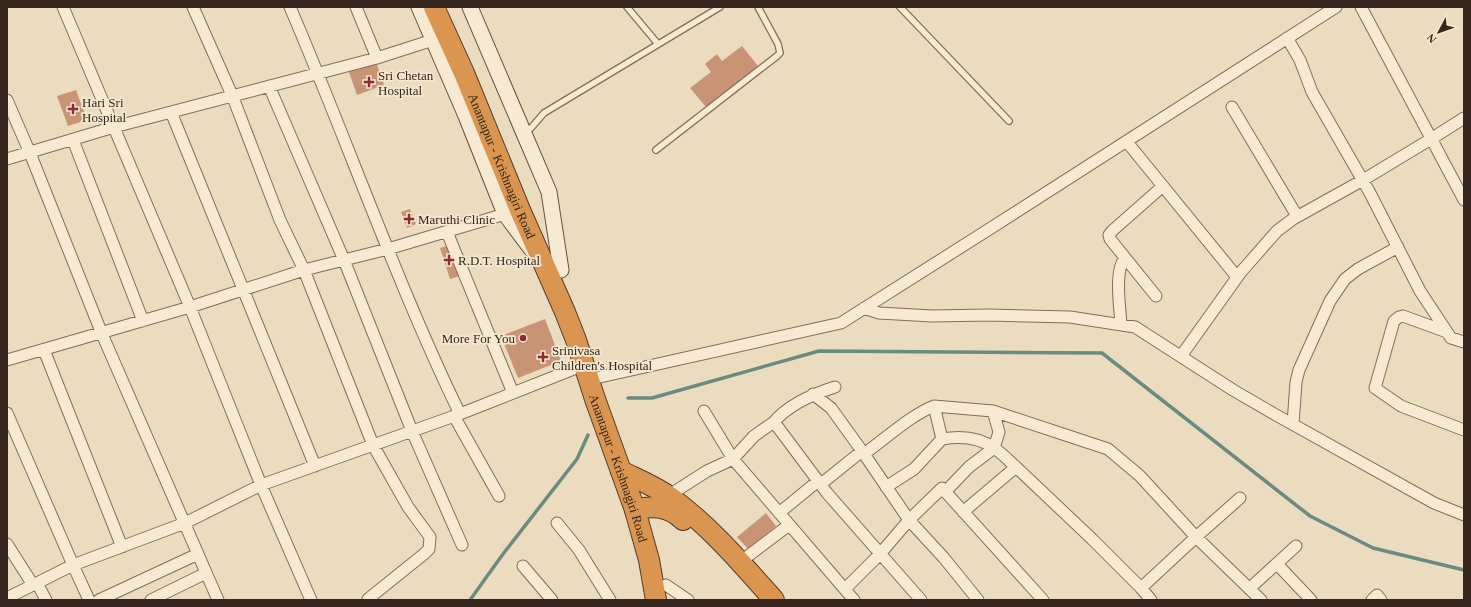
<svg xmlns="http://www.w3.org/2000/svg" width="1471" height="607" font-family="Georgia,serif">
<rect width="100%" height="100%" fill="#ecdcbf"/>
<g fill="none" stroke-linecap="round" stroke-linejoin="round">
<path stroke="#6a8b81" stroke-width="3.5" d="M628 398H652L819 351 1102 353 1310 516 1373 548 1464 570
M470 600 503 554 577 459 588 435"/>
</g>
<path fill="#c99476" d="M742 46 758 66 706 107 690 88 711 72 705 64 717 54 722 61Z
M376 62 384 85 357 95 349 72Z
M76 90 87 120 68 126 57 96Z
M410 209 416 224 407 228 401 212Z
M450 245 460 276 450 279 440 248Z
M545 319 561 361 518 378 501 336Z
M766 513 776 526 748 549 737 537Z"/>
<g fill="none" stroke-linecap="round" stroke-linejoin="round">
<defs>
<path id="lane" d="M627 7 658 44
M900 7 1009 121
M524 132 531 128 544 113 720 7
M656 150 777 56 780 53 778 44 758 7"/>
<path id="street" d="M63 7 190 307 261 485 311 600
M193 7 232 95 280 220 304 270 373 445 408 507 430 537 429 549 424 554 368 599
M290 7C348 142 396 282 460 414
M356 7 377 58
M1361 7 1464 200
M1287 38 1300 60 1312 92 1370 193 1420 291 1451 338 1464 342
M269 86 344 260 412 431 462 545
M7 100 30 153 102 334 218 600
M1232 107 1297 216
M171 112 315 466
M73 140 143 321
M1127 142 1237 277
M7 159 114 127 377 58 433 40
M447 232 513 393
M1156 296 1110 239 1109 235 1112 231 1163 186
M864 308 879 313 932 316 989 315 1070 317 1135 327 1233 390 1276 415 1434 503 1464 515
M1121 324C1120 308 1114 270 1125 258
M1447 332 1403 316 1399 317 1394 321 1375 388 1401 406 1464 430
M44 350 122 547
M1181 356 1241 272 1277 231 1293 219 1363 180 1431 139 1464 118
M7 360 190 307 304 270 388 249 505 214
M600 377 841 323 991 228 1336 7
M813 394 831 408 862 451
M704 411 733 459 754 436 774 422 827 493 921 600
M7 413 73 565 89 600
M454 416 499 496
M774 422C789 404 813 394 835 387
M1293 424 1296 382 1299 370 1330 301 1345 279 1358 269 1398 247
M942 439C959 436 979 437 994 448 1002 453 1009 461 1016 467
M864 454C885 439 911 415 934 406
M821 484 862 451 909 520 944 558 978 600
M886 487 914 469 942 439 934 406 993 411 1108 449 1140 476 1196 537 1261 600
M945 492 969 467 994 448 999 432 993 411
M668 496 707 471 733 459 854 600
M963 512 1016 467 1092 539 1141 588
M779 513 818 481
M557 523 579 550 610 600
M7 544 33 585
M740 562 789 525
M1277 564 1311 600
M523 566 552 600
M37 583 46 600
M666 585 688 600
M1250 588 1296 546
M845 589 880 554 909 520 942 488 1043 600
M7 598 73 565 185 523 261 485 460 414 584 365
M99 600 198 554
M151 600 206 573
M1151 600 1141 588 1196 537 1240 498
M1372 600 1377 595 1381 600"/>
<path id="secondary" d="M419 7 466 116 505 214 532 250
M470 7 549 192 561 270"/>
<g id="highway">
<path id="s1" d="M434 7 464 73 520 210 565 312 576 340 595 399 635 510 649 560 656 600"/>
<path d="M621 471C637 479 655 486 670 497 709 525 742 564 774 600"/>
<path d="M635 510C653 505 669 506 683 520"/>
</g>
</defs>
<use href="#lane" stroke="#846d58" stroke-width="8"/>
<use href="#street" stroke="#846d58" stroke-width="13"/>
<use href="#secondary" stroke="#664e3c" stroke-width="17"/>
<use href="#highway" stroke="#523c2d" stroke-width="22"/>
<use href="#lane" stroke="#f7ead2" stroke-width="5.5"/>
<use href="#street" stroke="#f7ead2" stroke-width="11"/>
<use href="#secondary" stroke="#f7ead2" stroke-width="15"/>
<use href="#highway" stroke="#da9651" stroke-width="20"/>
</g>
<g fill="#912a31" stroke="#f4e7cf" stroke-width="1.5">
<path d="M367 76h4v4h4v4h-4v4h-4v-4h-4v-4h4z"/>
<path d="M71 103h4v4h4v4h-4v4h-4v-4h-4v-4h4z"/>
<path d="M407 213h4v4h4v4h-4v4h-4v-4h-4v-4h4z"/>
<path d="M447 254h4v4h4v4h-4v4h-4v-4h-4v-4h4z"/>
<circle cx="523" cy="338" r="4"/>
<path d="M541 351h4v4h4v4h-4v4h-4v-4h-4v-4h4z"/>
</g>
<g text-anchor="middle" stroke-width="3.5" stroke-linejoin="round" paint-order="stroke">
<g font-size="13" fill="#34261c" stroke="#f4e7cf" text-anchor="start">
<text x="378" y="80">Sri Chetan<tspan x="378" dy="15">Hospital</tspan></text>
<text x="82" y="107">Hari Sri<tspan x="82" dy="15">Hospital</tspan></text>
<text x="418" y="224">Maruthi Clinic</text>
<text x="458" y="265">R.D.T. Hospital</text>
<text x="515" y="343" text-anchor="end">More For You</text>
<text x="552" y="355">Srinivasa<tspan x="552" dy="15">Children's Hospital</tspan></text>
</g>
<g font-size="13" fill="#34261c" stroke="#f4e7cf">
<text dy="5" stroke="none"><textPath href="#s1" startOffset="173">Anantapur - Krishnagiri Road</textPath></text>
<text dy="5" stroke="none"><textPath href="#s1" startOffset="497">Anantapur - Krishnagiri Road</textPath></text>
</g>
</g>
<rect width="1471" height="607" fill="none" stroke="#34261c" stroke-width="16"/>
<g transform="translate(1439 32) rotate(229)" stroke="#f4e7cf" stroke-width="3" paint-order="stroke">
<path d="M0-3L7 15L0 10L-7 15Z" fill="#34261c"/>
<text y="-6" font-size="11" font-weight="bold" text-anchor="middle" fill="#34261c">N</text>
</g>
</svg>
